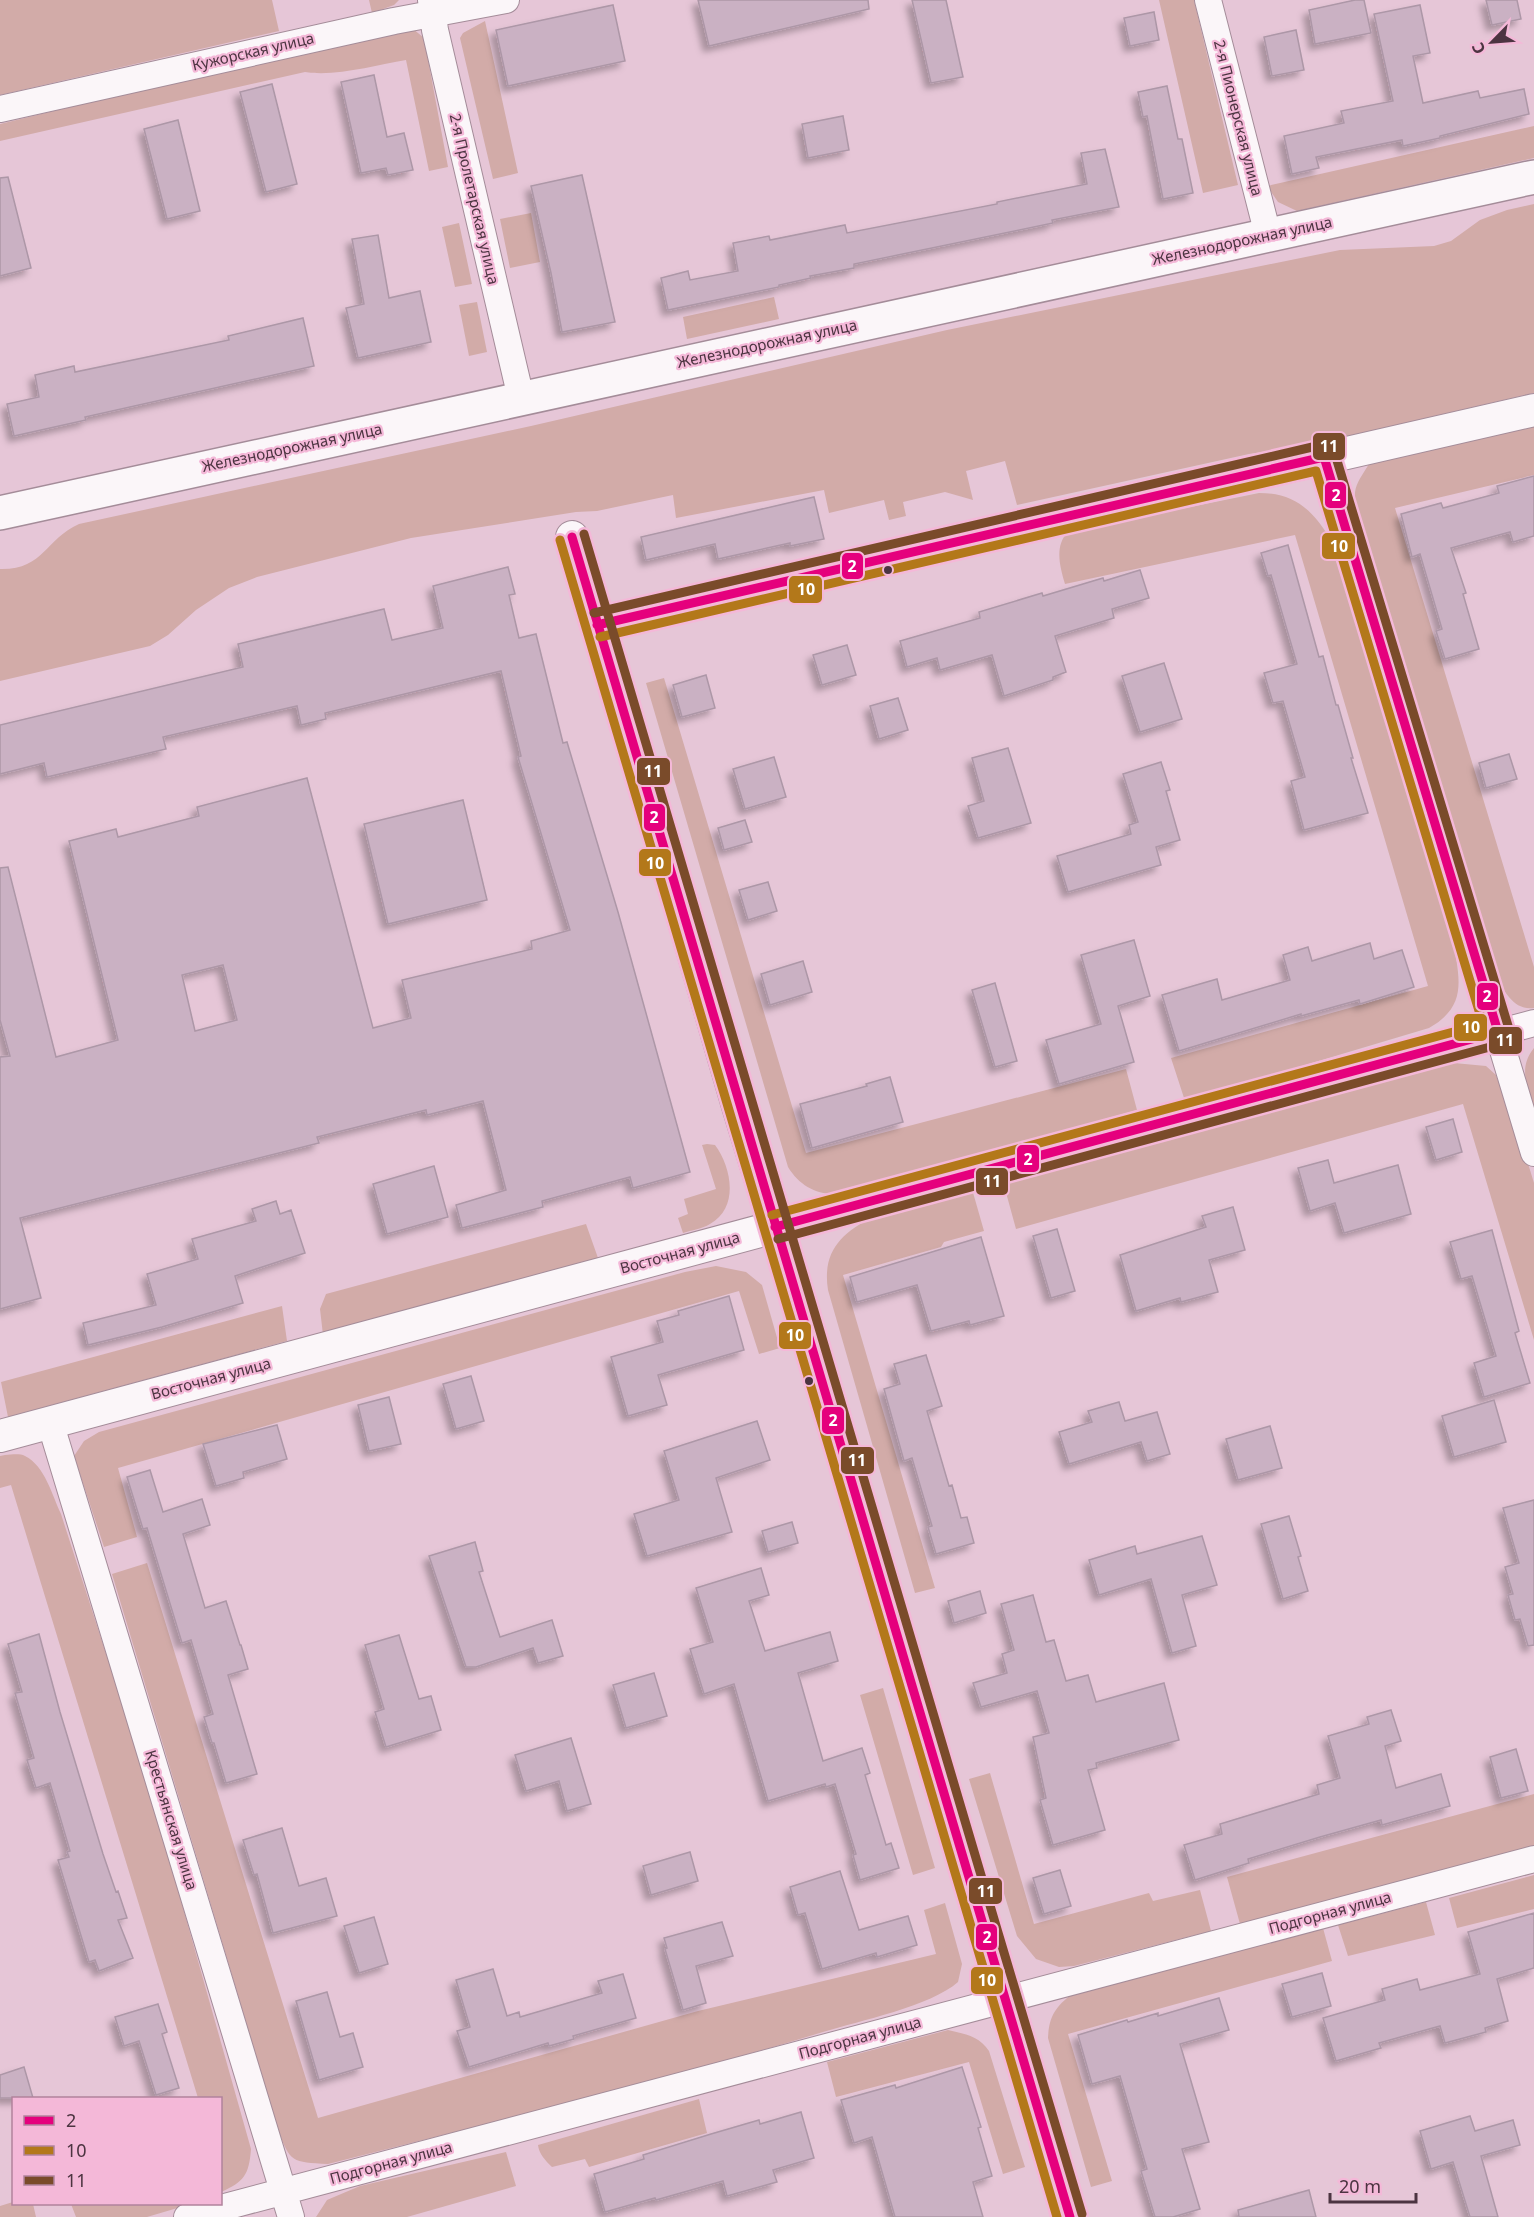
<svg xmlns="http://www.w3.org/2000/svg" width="1534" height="2217" font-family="'Noto Sans',sans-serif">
<defs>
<filter id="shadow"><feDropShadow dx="-5.5" dy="5.5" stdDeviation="3" flood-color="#0004"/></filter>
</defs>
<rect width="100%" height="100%" fill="#e6c6d7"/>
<path fill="#d2aba8" d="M0 0H272L279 31 0 95Z
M369 0H399L394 5 372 13Z
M1159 0H1194L1238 185 1203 193Z
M485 21 518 173 493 179 460 38 463 33Z
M412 28 424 38 448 167 429 171 406 60C376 65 335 77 305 72L0 141V124L388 30Z
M1534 126V158L1297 211 1278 202 1267 186Z
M1534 204V393L1319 443 1249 454 1017 505 1005 461 966 471 973 500 945 492 903 502 906 516 889 520 884 500 829 513 824 490 676 518 673 495 597 511 576 512 411 538 257 577 229 588 196 610 168 635 150 646 0 681V569C44 570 45 539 79 524L531 426 947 330 1340 250 1434 246 1451 241 1480 220 1507 210Z
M531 213 540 262 510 268 500 219Z
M459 223 472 284 455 287 442 227Z
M774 297 779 319 687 339 683 317Z
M477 302 487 352 469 356 459 305Z
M1534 421V475L1395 508 1534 967V1008C1514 1011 1504 991 1496 976L1358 517C1352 489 1354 488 1369 464Z
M1259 493C1293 493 1312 509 1329 537L1453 938C1458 976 1470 1005 1429 1028L1185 1101 1171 1058 1428 986 1295 535 1065 584C1060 567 1054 546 1068 532Z
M664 678 806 1153 1126 1069 1137 1110 837 1194C816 1195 799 1185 788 1167L646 683Z
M1534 1048V1107C1527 1085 1518 1068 1534 1048Z
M1454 1063 1486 1066 1496 1075 1502 1092 1510 1105 1534 1183V1340L1463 1104 1016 1229 1002 1178Z
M707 1144 715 1145C732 1168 739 1208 710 1224 702 1229 692 1230 683 1233L678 1218 688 1214 684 1199 716 1189 702 1145Z
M972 1189 984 1231 944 1242 941 1247 843 1275 935 1588 915 1593 828 1290C822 1252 841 1233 873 1217Z
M586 1224 598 1258 323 1335 320 1309 326 1294Z
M716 1266 746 1272 762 1285 780 1348 759 1354 739 1291 118 1468 137 1537 104 1547 74 1456 84 1441 99 1432 685 1272Z
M282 1306 287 1341 8 1417 1 1382Z
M5 1455C11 1455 19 1453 25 1456 45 1466 52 1495 61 1514L149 1787 251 2149C249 2175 244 2182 221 2192L220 2098H198L11 1485 0 1488V1456Z
M147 1563 318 2118 698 2011 936 1954 924 1910 945 1903 962 1964 958 1982C931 2006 859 2021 823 2032 659 2082 493 2122 328 2164 292 2162 290 2163 278 2129L112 1574Z
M883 1688 935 1868 913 1875 860 1695Z
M990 1773 1034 1924 1149 1893 1153 1901 1200 1890 1211 1931 1074 1966 1059 1967 1036 1959 1017 1936 969 1779Z
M1534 1794V1847L1240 1924 1227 1877Z
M1534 1875V1909L1457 1928 1449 1898Z
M1426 1902 1435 1935 1348 1956 1338 1925Z
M1323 1928 1332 1961 1068 2034 1112 2181 1091 2187 1048 2038C1049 2017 1055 2007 1072 1994Z
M948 2030C965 2034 979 2036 989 2051L1025 2167 1003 2174 969 2062 836 2097 827 2062Z
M699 2099 707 2133 589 2167 585 2159 552 2167C545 2160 539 2154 538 2145Z
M506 2152 516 2186 407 2217H316L327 2200 360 2186Z
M13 2202 33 2204 36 2217H0V2206Z
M71 2204H191L147 2217H76Z"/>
<path fill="#cab1c3" stroke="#ad97a7" stroke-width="1.5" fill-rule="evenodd" filter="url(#shadow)" d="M698 0H868L869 9 709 46Z
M912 0H946L963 77 931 83Z
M1355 0H1364L1371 33 1315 44 1309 10Z
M1486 0H1517L1521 19 1492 25Z
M613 5 625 61 508 86 496 30Z
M1420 5 1430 53 1413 56 1423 103 1478 91 1480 98 1524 89 1529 114 1440 136V138L1403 146 1402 140 1316 157 1319 168 1292 174 1284 136 1344 123 1341 111 1393 101 1374 14Z
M1154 12 1159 40 1130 46 1124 18Z
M1296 30 1304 70 1272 76 1264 37Z
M374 75 387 137 404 133 413 170 388 175 386 168 361 173 341 82Z
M272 84 297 184 266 192 240 92Z
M1167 86 1178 139H1182L1193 193 1163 199 1147 116 1143 117 1138 92Z
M843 116 849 150 808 158 802 124Z
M178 120 200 211 167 219 144 129Z
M1105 149 1119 207 1052 220 1053 223 854 264V268L810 276 811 278 779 285V287L668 310 661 278 688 271 690 280 738 271 733 243 769 236 770 240 845 225 847 233 997 204V202L1087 184 1081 153Z
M582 175 615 322 562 332 551 273 531 186Z
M8 177 31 268 0 276V178Z
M378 235 389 298 420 291 431 342 358 358 346 308 364 304 352 239Z
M303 318 314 366 85 417 86 420 14 436 7 404 39 397 35 375 74 366 75 372 229 340 228 336Z
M1534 476V536L1513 542 1510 532 1451 548 1466 593 1463 594 1479 649 1445 659 1436 631 1442 629 1420 554 1412 557 1401 514 1441 503 1443 508 1499 493 1497 486Z
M814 497 824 539 790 546V543L718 559 715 544 646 560 641 537Z
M1288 545 1319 657 1323 656 1336 705H1338L1353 758H1351L1368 813 1304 830 1291 781 1305 777 1283 701 1273 703 1264 673 1297 664 1271 575 1268 576 1261 553Z
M508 567 515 594 509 595 519 638 536 634 563 743 567 742 618 912 690 1172 633 1188 630 1177 542 1201 543 1207 462 1228 456 1205 506 1190 483 1101 427 1115 426 1110 317 1137 319 1143 20 1218 41 1298 0 1309V1057L10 1056 0 1020V868L8 867 56 1057 118 1040 69 841 116 829 118 837 199 816 197 807 307 778 373 1028 411 1018 402 980 532 949 531 941 570 930 518 757 521 756 501 671 325 713 326 719 301 725 297 706 163 737 166 749 47 777 44 763 0 774V725L243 667 238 644 384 609 392 640 443 628 433 586ZM223 965 237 1020 195 1031 182 975Z
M1140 570 1149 598 1112 609 1114 618 1055 636 1066 672 1053 677V680L1004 696 992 655 940 670 937 658 907 667 900 641 980 618 979 612 1042 593 1043 596 1103 578 1104 581Z
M847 645 856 675 822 685 813 655Z
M1164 663 1182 719 1140 732 1122 676Z
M706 675 715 708 682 717 673 685Z
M898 698 908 730 879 739 870 706Z
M1008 748 1031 823 978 838 968 806 984 801 972 758Z
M1509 754 1517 779 1486 788 1479 763Z
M774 757 786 797 745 809 733 769Z
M1161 762 1170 790 1166 791 1180 840 1156 847 1161 865 1068 892 1057 856 1131 834 1129 825 1138 822 1123 774Z
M463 800 487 900 388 924 364 824Z
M745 820 752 842 724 850 718 828Z
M768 882 777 911 748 920 739 890Z
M1134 940 1150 996 1118 1006 1134 1062 1059 1084 1046 1040 1101 1024 1081 955Z
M1370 943 1374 959 1402 950 1414 987 1360 1004 1359 1000 1301 1016V1014L1179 1051 1162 995 1217 979 1222 1000 1290 980 1283 955 1308 947 1312 961Z
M803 961 812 992 770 1005 761 974Z
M995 983 1017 1061 995 1067 972 990Z
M890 1077 903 1122 812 1148 800 1104 867 1086 866 1084Z
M1453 1119 1462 1152 1436 1160 1426 1127Z
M1328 1160 1334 1183 1398 1165 1411 1214 1344 1233 1335 1203 1310 1211 1298 1168Z
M434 1166 448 1217 387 1234 373 1184Z
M276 1201 280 1214 291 1210 305 1253 235 1276 243 1303 162 1327 88 1345 83 1323 156 1305 147 1274 198 1259 192 1239 256 1221 252 1209Z
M1233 1207 1245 1250 1209 1260 1218 1292 1181 1302 1180 1298 1136 1311 1120 1255 1206 1227 1202 1216Z
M1057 1229 1075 1291 1051 1298 1033 1236Z
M1492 1230 1519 1331 1515 1333 1530 1383 1484 1397 1474 1363 1496 1356 1472 1276 1461 1279 1450 1242Z
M981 1237 1004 1316 970 1325 969 1321 931 1331 917 1285 857 1302 850 1277Z
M729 1296 744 1350 658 1375 667 1405 628 1416 611 1357 663 1342 657 1321 679 1315 678 1311Z
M926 1355 942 1406 927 1411 949 1486 952 1485 961 1518 967 1517 974 1543 936 1554 928 1527 932 1526 912 1458 904 1461 884 1389 900 1384 894 1364Z
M471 1376 484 1421 456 1429 443 1384Z
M389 1397 401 1444 369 1451 358 1405Z
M1494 1400 1506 1442 1454 1457 1442 1416Z
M1119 1402 1125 1421 1157 1412 1170 1454 1147 1461 1141 1442 1069 1464 1059 1432 1092 1422 1088 1411Z
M757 1421 770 1460 716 1478 732 1532 647 1556 634 1514 679 1500 664 1451Z
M277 1425 287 1459 243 1472 244 1478 216 1486 203 1444Z
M1270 1426 1282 1468 1238 1480 1226 1439Z
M150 1470 163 1512 202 1499 210 1525 183 1534 205 1608 226 1601 240 1645H241L248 1669 228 1675 257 1774 226 1783 214 1743H212L204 1717 213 1714 191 1640 182 1643 147 1528 143 1529 127 1477Z
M1534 1500V1645L1528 1646 1520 1619 1515 1620 1508 1595 1513 1594 1505 1567 1519 1563 1503 1508Z
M1289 1516 1301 1556 1298 1557 1308 1591 1283 1599 1261 1524Z
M792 1522 798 1543 768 1552 762 1531Z
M1202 1536 1217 1585 1182 1595 1196 1646 1172 1653 1151 1579 1099 1595 1089 1560 1135 1546 1137 1554Z
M475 1542 483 1571 479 1572 500 1637 552 1620 563 1656 538 1663 533 1648 476 1667H466L429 1556Z
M761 1568 769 1595 749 1601 765 1651 830 1632 838 1661 798 1673 823 1761 862 1748 870 1773 865 1775 886 1845 891 1843 899 1868 860 1880 853 1855 856 1854 835 1784 826 1787 825 1784 768 1801 734 1684 704 1694 690 1649 713 1642 696 1588Z
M980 1591 986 1613 954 1623 948 1601Z
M1033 1595 1046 1642 1054 1640 1066 1681 1088 1675 1096 1702 1164 1683 1179 1740 1096 1763 1097 1768 1088 1770 1105 1830 1053 1845 1040 1800 1046 1798 1033 1737 1049 1733 1037 1691 981 1707 973 1683 1007 1673 1002 1654 1014 1650 1001 1604Z
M39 1634 60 1712 103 1854 116 1892 118 1891 127 1918 118 1920 133 1958 99 1971 95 1960 89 1962 58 1860 69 1857 67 1852 70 1851 50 1783 36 1788 27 1760 34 1758 15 1693 22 1692 8 1644Z
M399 1635 419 1699 431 1696 441 1730 386 1747 375 1712 384 1709 365 1645Z
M654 1673 667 1716 626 1728 613 1685Z
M1391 1710 1401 1741 1385 1746 1396 1788 1441 1774 1450 1806 1382 1825 1381 1820 1320 1837 1248 1859 1249 1863 1195 1880 1184 1845 1222 1834 1220 1824 1319 1794 1317 1785 1340 1778 1328 1736 1369 1724 1367 1717Z
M571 1738 591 1804 567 1811 559 1781 526 1791 515 1755Z
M1516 1749 1528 1791 1501 1798 1490 1757Z
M282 1828 299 1886 326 1878 337 1916 273 1933 257 1874 254 1875 243 1840Z
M690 1852 698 1881 651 1895 643 1866Z
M1060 1870 1071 1906 1044 1914 1033 1878Z
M840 1871 859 1930 908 1916 917 1945 877 1957 876 1953 822 1969 805 1913 798 1915 790 1887Z
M1534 1913V1968L1497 1979 1508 2021 1485 2028 1486 2032 1445 2043 1440 2026 1379 2043 1381 2048 1336 2061 1323 2018 1385 2000 1382 1989 1417 1979 1420 1990 1480 1974 1468 1932Z
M374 1917 388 1964 359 1973 344 1926Z
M722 1922 733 1956 696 1966 706 2003 683 2010 665 1949 667 1948 664 1938Z
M493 1969 507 2016 519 2012 520 2017 602 1993 598 1981 623 1974 636 2018 573 2036 574 2039 549 2046 548 2043 469 2067 457 2031 470 2027 456 1980Z
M1322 1973 1331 2006 1292 2017 1282 1984Z
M327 1992 340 2037 353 2033 363 2067 319 2080 296 2001Z
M1219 1998 1229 2030 1180 2044 1209 2142 1182 2149 1200 2209 1173 2217H1155L1141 2171 1147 2169 1120 2076 1092 2084 1078 2035 1127 2020 1128 2022 1158 2013V2016Z
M158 2004 167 2032 162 2034 179 2088 156 2095 139 2041 124 2046 115 2017Z
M24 2067 33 2098H0V2075Z
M962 2067 981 2127 978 2128 992 2176 973 2182 983 2217H895L872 2137 854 2143 841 2100 895 2085 896 2088Z
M801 2112 814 2158 773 2170 777 2182 727 2196 723 2181 656 2200 655 2198 605 2212 594 2174 644 2159 643 2155 711 2134 759 2120 760 2124Z
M1470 2116 1475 2131 1513 2120 1520 2145 1481 2156 1498 2217H1470L1453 2162 1431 2169 1420 2131Z
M1309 2190 1316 2217H1239L1238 2210Z"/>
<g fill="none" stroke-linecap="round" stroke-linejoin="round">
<defs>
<path id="minor" d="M431 0 435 30 521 398
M1208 0 1268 235
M0 109 394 21 506 0
M1324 457 1534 1153
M775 1227 1534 1023
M50 1422 291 2217
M187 2217 1534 1859"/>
<path id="tertiary" d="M572 537 738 1106 812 1347 1070 2217
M597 625 1534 410
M0 1436 775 1227"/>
<path id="secondary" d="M0 513 1534 177"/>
</defs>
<use href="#minor" stroke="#a48c99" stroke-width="28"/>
<use href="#tertiary" stroke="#a48c99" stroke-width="34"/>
<use href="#secondary" stroke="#a48c99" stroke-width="36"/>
<use href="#minor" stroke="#fbf6f9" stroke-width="26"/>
<use href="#tertiary" stroke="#fbf6f9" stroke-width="32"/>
<use href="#secondary" stroke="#fbf6f9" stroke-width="33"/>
<defs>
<path id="bus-1" d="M572 537C736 1098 904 1657 1070 2217
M597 625 1324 457 1498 1032 775 1227"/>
<path id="bus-2" d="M560 540C724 1100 892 1658 1057 2217
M600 637 1316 471 1483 1024 772 1215"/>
<path id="bus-3" d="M584 534C747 1094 915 1654 1082 2214
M594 613 1321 445 1329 446 1335 454 1509 1029 1508 1038 1501 1044 778 1239"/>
</defs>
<use href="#bus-1" stroke="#f4b8d8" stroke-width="14"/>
<use href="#bus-2" stroke="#f4b8d8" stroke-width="14"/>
<use href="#bus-3" stroke="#f4b8d8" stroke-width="14"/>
<use href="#bus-1" stroke="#e5007d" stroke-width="9"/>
<use href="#bus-2" stroke="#b3781a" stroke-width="9"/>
<use href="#bus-3" stroke="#7a4b2a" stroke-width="9"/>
</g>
<g fill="#4c3441" stroke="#f4b8d8" stroke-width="2">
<circle cx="888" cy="570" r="5"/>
<circle cx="809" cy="1381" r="5"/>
</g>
<g text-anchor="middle" stroke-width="4.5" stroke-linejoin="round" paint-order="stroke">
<g font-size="15" fill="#4c3441" stroke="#f4b8d8">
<text transform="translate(253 52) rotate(-13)" y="5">Кужорская улица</text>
<text transform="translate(1238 118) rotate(76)" y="5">2-я Пионерская улица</text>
<text transform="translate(474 199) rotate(77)" y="5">2-я Пролетарская улица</text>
<text transform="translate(1242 241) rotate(-12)" y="5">Железнодорожная улица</text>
<text transform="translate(767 344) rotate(-12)" y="5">Железнодорожная улица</text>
<text transform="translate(292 448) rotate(-12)" y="5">Железнодорожная улица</text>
<text transform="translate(680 1253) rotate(-15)" y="5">Восточная улица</text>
<text transform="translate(211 1379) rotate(-15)" y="5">Восточная улица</text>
<text transform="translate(171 1820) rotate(73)" y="5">Крестьянская улица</text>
<text transform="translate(1330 1913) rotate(-15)" y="5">Подгорная улица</text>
<text transform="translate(860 2038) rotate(-15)" y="5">Подгорная улица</text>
<text transform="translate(391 2163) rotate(-15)" y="5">Подгорная улица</text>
</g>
</g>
<g stroke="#f4b8d8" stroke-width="2">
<rect x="1312" y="432" width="34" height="29" rx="6" fill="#7a4b2a"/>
<rect x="1324" y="481" width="23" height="28" rx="6" fill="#e5007d"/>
<rect x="1321" y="532" width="35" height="28" rx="6" fill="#b3781a"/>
<rect x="841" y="552" width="23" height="28" rx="6" fill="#e5007d"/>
<rect x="788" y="575" width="35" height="29" rx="6" fill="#b3781a"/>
<rect x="636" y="757" width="35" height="29" rx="6" fill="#7a4b2a"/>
<rect x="643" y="803" width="23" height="29" rx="6" fill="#e5007d"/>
<rect x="638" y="848" width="34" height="29" rx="6" fill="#b3781a"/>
<rect x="1476" y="982" width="23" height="29" rx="6" fill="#e5007d"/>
<rect x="1453" y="1013" width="35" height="29" rx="6" fill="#b3781a"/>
<rect x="1488" y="1026" width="35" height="29" rx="6" fill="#7a4b2a"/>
<rect x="1016" y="1144" width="24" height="29" rx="6" fill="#e5007d"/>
<rect x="975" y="1167" width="34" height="29" rx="6" fill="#7a4b2a"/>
<rect x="778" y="1321" width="34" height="29" rx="6" fill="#b3781a"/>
<rect x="821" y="1406" width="24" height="29" rx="6" fill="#e5007d"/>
<rect x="840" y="1446" width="35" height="29" rx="6" fill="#7a4b2a"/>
<rect x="968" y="1877" width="35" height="28" rx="6" fill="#7a4b2a"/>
<rect x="975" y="1923" width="23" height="28" rx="6" fill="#e5007d"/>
<rect x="970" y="1966" width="34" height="29" rx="6" fill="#b3781a"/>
</g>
<g font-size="16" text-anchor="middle" font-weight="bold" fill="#fff">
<text x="1329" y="452">11</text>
<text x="1336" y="501">2</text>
<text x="1339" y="552">10</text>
<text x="852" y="572">2</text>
<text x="806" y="595">10</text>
<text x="653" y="777">11</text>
<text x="654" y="823">2</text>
<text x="655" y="869">10</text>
<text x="1487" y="1002">2</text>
<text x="1471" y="1033">10</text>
<text x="1505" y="1046">11</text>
<text x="1028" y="1165">2</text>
<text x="992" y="1187">11</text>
<text x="795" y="1341">10</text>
<text x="833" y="1426">2</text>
<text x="857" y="1466">11</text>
<text x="986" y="1897">11</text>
<text x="987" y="1943">2</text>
<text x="987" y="1986">10</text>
</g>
<rect x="12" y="2097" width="210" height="108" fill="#f4b8d8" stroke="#b1839c" stroke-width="1.5"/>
<rect x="24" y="2116" width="30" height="9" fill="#e5007d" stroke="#b1839c" stroke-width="1.5"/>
<text x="66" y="2127" font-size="18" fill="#4c3441">2</text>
<rect x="24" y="2146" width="30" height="9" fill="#b3781a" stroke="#b1839c" stroke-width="1.5"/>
<text x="66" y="2157" font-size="18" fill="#4c3441">10</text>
<rect x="24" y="2176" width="30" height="9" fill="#7a4b2a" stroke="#b1839c" stroke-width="1.5"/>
<text x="66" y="2187" font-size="18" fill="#4c3441">11</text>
<g transform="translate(1492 42) rotate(245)" stroke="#f4b8d8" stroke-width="4.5" paint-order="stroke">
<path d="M0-4.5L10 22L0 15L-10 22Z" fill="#4c3441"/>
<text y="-9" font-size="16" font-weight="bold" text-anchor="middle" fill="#4c3441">С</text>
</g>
<path d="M1330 2193v9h86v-9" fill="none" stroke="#4c3441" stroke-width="3"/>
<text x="1339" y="2193" font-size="18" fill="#4c3441" stroke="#f4b8d8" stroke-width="4.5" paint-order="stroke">20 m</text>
</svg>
